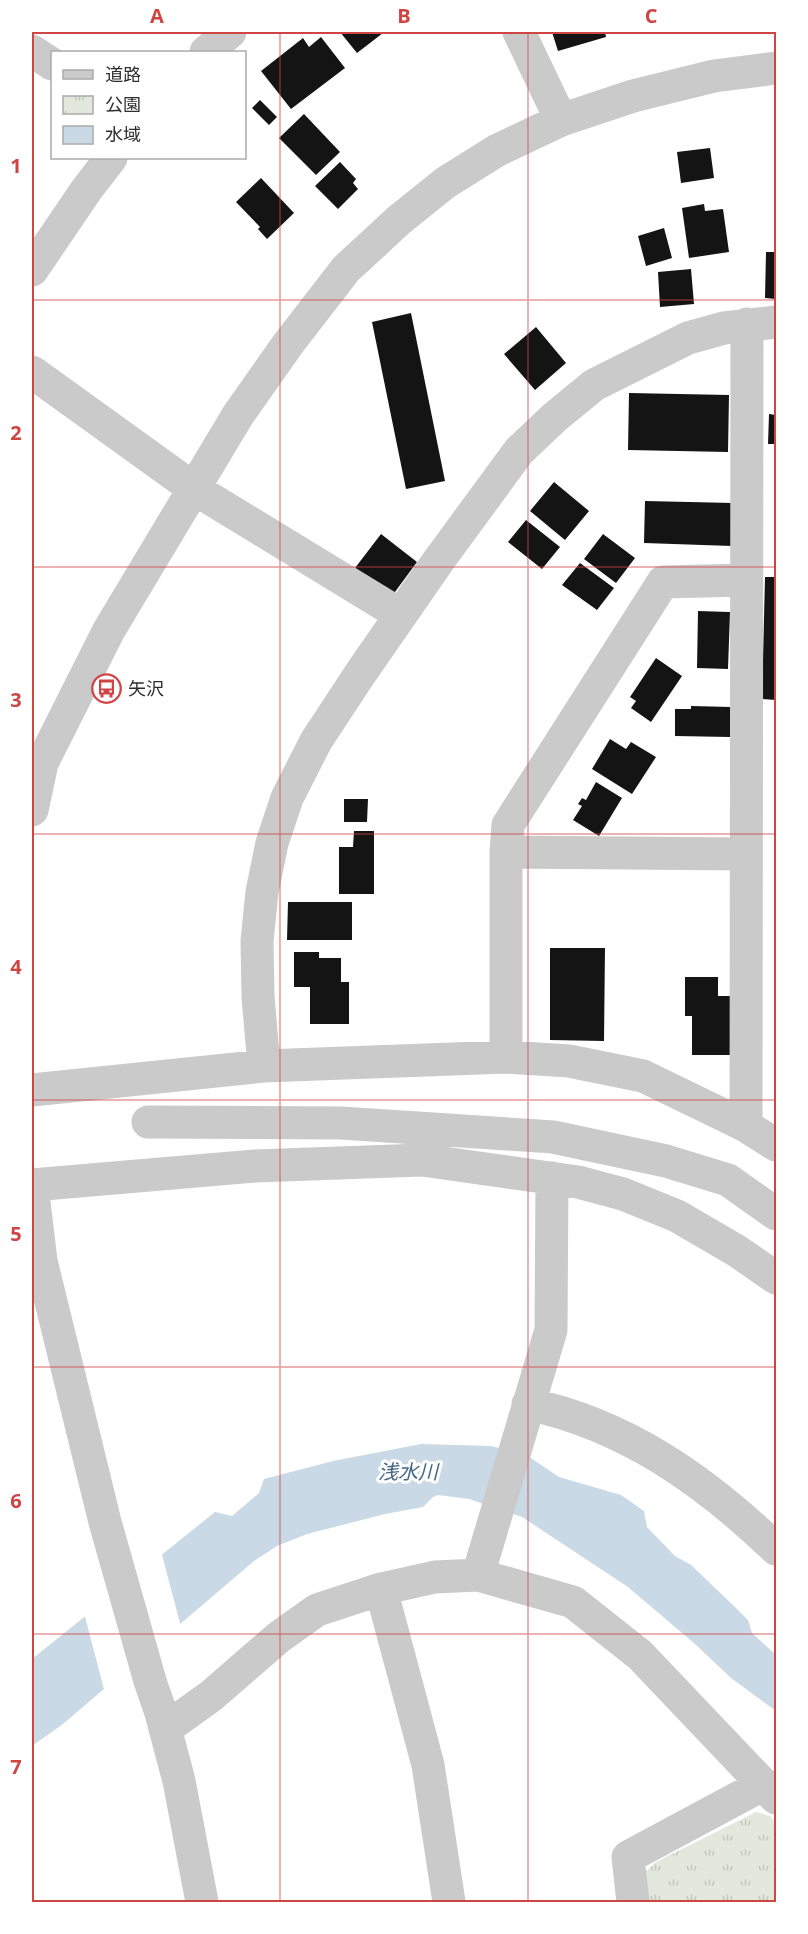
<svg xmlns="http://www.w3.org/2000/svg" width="808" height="1934" font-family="'Open Sans','Noto Sans JP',sans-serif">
<defs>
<pattern id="park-tufts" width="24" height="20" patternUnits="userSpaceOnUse" patternTransform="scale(1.5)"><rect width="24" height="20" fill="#e2e9dc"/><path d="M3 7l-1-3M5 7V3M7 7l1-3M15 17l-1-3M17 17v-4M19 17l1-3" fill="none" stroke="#c2c8bd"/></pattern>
</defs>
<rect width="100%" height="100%" fill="#fff"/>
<path fill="url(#park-tufts)" d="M756 1812 770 1816 776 1824V1902H649L646 1871 656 1862Z"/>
<path fill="#cad9e6" d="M421 1444 491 1446 525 1454 559 1477 621 1495 644 1511 647 1527 675 1556 691 1565 735 1607 748 1620 752 1633 776 1655V1711L731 1678 695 1644 628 1587 522 1517 469 1499 438 1495 433 1497 423 1507 385 1514 307 1534 277 1546 254 1561 63 1724 32 1746V1659L215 1512 232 1516 259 1493 264 1479 333 1461Z"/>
<path fill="#fff" d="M161 1551 181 1627 105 1693 84 1613Z"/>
<path fill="#141414" d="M340 32H381L383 33 357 53Z
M552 32H605L606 37 558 51Z
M321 37 345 68 291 109 261 71 303 38 309 47Z
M260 100 277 117 269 125 252 108Z
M304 114 340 152 316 175 279 138Z
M710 148 714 178 681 183 677 152Z
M340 162 356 179 353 183 358 189 338 209 315 186Z
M261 178 294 213 267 239 258 229 260 227 236 202Z
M704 204 705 211 723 209 729 252 689 258 682 208Z
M664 228 672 258 646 266 638 236Z
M766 252H776V299L765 298Z
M691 269 694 304 660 307 658 272Z
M411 313 445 481 406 489 372 322Z
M536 327 566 363 535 390 504 354Z
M629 393 729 395 728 452 628 450Z
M769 414 776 415V444H768Z
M554 482 589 511 565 540 530 511Z
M645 501 733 503 732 546 644 543Z
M526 520 560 547 542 569 508 542Z
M381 534 417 562 392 596 355 568Z
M603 534 635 558 616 583 584 559Z
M580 563 614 588 597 610 562 585Z
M765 577H776V700L762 699Z
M698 611 730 612 728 669 697 668Z
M656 658 682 676 651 722 631 708 636 701 630 697Z
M691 706 731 707 730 737 675 736V709H691Z
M610 739 626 749 631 742 656 757 632 794 592 769Z
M596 782 622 798 599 836 573 820 582 806 578 804 582 798 586 800Z
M344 799H368L367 822H344Z
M354 831H374V894H339V847H353Z
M288 902H352V940H287Z
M550 948H605L604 1041 550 1040Z
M294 952H319V958H341V982H349V1024H310V987H294Z
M685 977H718V996H731V1055H692V1016H685Z"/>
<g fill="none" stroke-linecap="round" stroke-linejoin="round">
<path stroke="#cacaca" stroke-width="33" d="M519 32 561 120
M32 51 52 64
M206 52 230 32
M32 270 87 189 111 158
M747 324 746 1126 776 1145
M32 372 193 488 401 615
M32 810 42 763 109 630 238 415 288 344 346 269 399 220 445 183 496 151 561 120 633 96 714 76 776 68
M506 852 745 854
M506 1057V852L508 825 663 582 746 580
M264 1066 258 997 257 941 262 892 272 843 287 798 316 741 360 674 439 560 519 451 555 417 594 385 688 338 724 328 776 322
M32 1090 264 1066 506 1057 569 1061 643 1076 746 1126
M148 1122 341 1123 553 1137 666 1161 728 1180 776 1214
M32 1185 255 1166 422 1160 578 1182 623 1194 677 1216 737 1251 776 1278
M32 1185 41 1261 105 1522 150 1681 161 1713 179 1781 202 1902
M528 1404C627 1425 705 1481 776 1549
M478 1575 551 1330 552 1178
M381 1589 428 1765 449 1902
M165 1729 211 1696 279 1637 317 1610 381 1589 435 1577 478 1575 573 1602 640 1655 776 1798
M633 1902 628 1857 764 1784"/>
</g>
<path fill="none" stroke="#cf4544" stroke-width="1.5" stroke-opacity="0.55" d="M280 32V1902M528 32V1902M32 300H776M32 567H776M32 834H776M32 1100H776M32 1367H776M32 1634H776"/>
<defs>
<symbol id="bus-ring" viewBox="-11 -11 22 22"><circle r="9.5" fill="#fff" stroke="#cf4544" stroke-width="1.5"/><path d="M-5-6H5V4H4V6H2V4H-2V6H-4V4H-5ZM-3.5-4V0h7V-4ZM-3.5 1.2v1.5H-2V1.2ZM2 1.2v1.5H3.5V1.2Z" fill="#cf4544"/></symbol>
</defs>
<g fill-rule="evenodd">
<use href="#bus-ring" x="90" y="672" width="33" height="33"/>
</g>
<g text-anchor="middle" stroke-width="6" stroke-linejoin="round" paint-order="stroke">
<g font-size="18" fill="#2d2d2d" stroke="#fff" text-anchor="start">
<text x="128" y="695">矢沢</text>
</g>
<g font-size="20" font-style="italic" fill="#456784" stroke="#fff">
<text x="408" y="1479">浅水川</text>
</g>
</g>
<rect width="808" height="1934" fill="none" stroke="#ffffff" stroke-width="66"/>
<rect x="51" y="51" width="195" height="108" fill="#ffffff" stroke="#ababab" stroke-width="1.5"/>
<rect x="63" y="70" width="30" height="9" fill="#cacaca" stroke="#ababab" stroke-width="1.5"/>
<text x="105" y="81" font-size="18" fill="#2d2d2d">道路</text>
<rect x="63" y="96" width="30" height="18" fill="url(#park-tufts)" stroke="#ababab" stroke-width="1.5"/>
<text x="105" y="111" font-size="18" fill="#2d2d2d">公園</text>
<rect x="63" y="126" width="30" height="18" fill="#cad9e6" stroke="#ababab" stroke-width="1.5"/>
<text x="105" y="141" font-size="18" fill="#2d2d2d">水域</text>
<rect x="33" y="33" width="742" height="1868" fill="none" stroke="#cf4544" stroke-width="2"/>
<g font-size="20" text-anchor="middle" font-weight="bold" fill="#cf4544">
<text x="157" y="23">A</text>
<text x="404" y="23">B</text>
<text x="651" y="23">C</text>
<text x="16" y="173">1</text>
<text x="16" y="440">2</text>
<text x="16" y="707">3</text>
<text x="16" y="974">4</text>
<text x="16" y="1241">5</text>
<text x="16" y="1508">6</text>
<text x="16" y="1774">7</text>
</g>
</svg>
